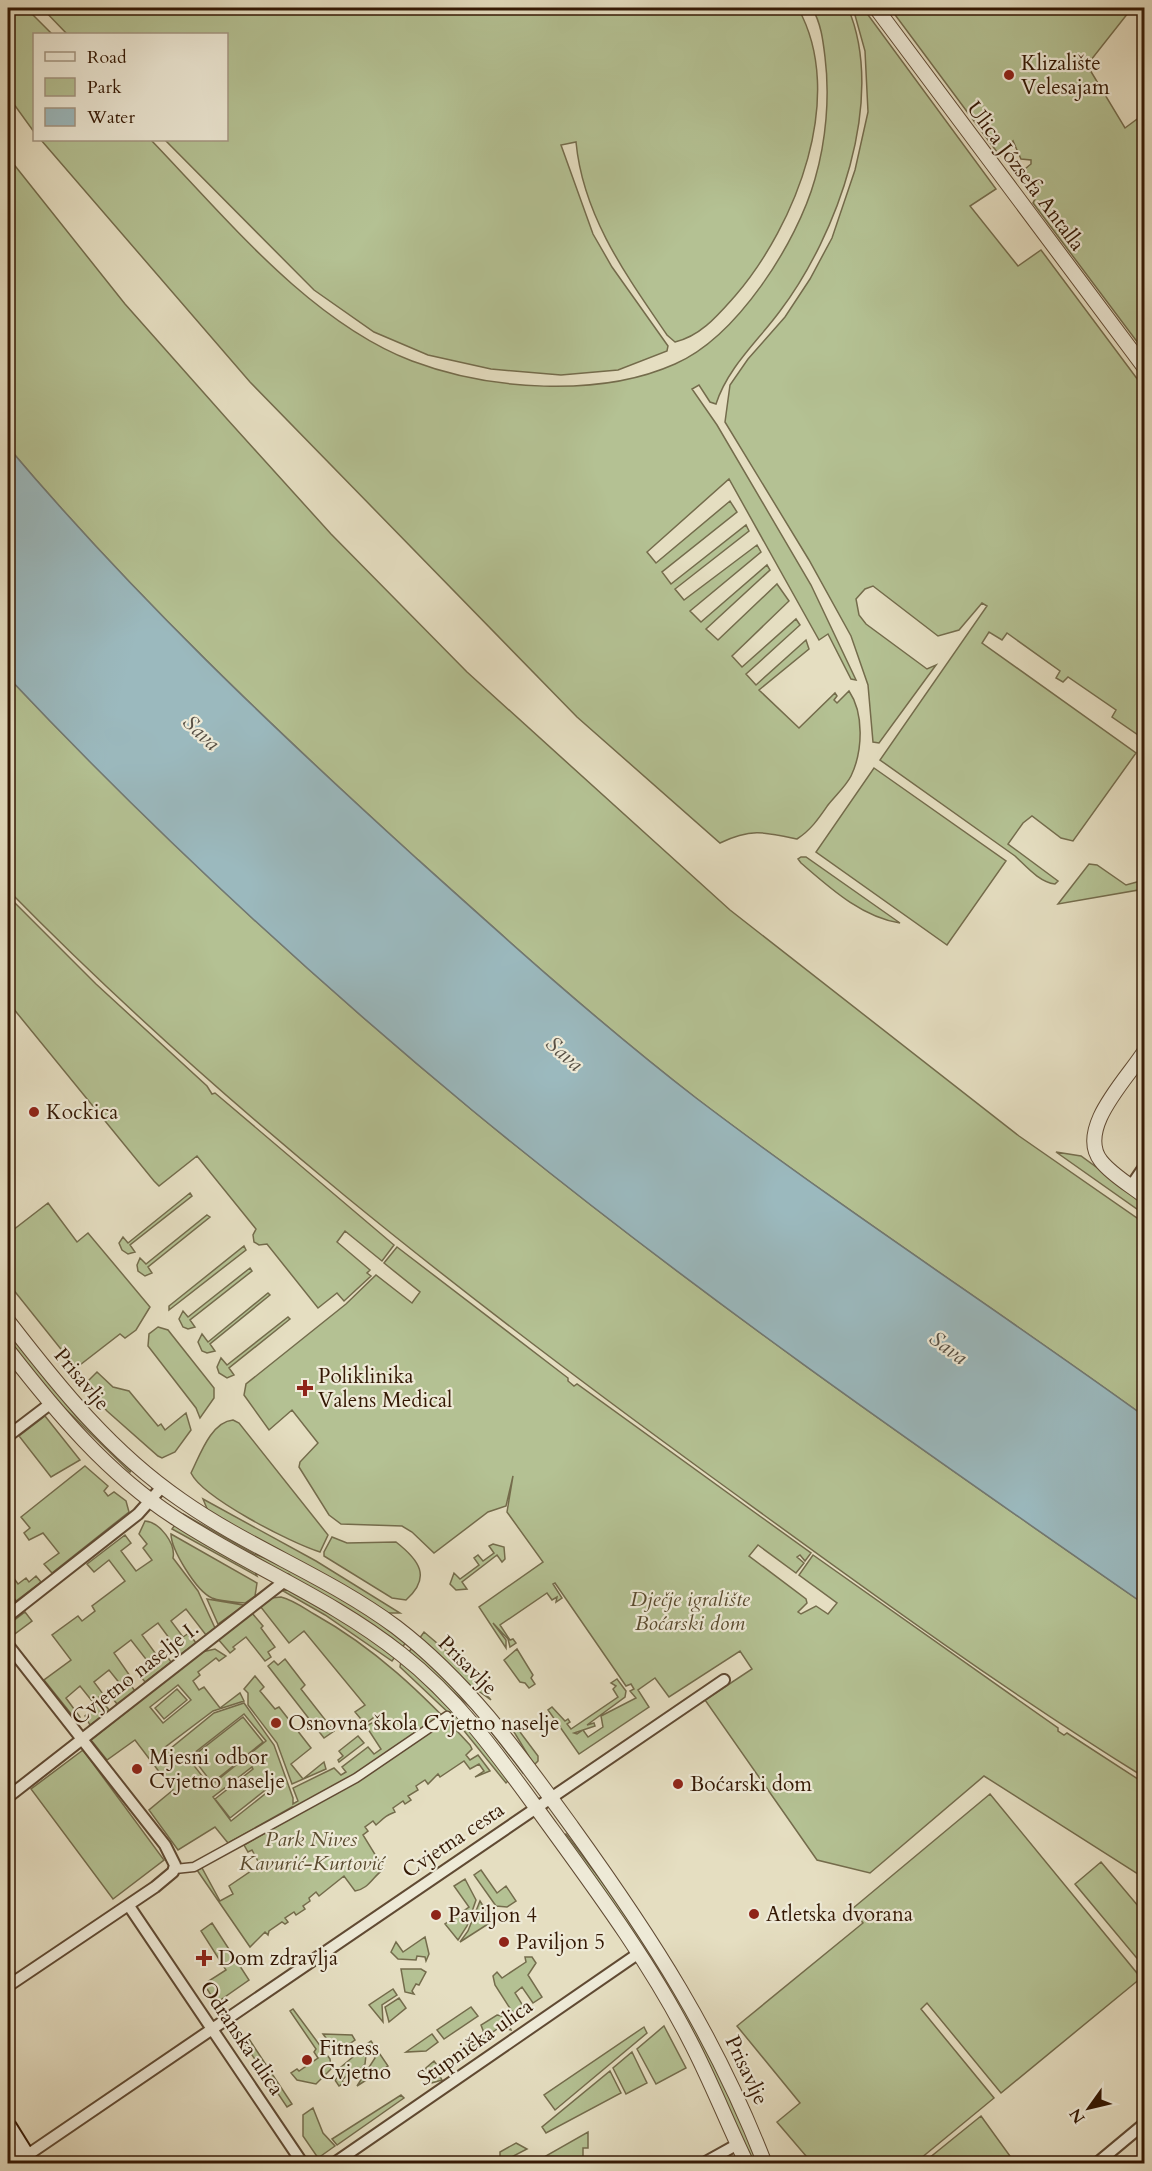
<svg xmlns="http://www.w3.org/2000/svg" width="1152" height="2171" font-family="Cardo,serif">
<rect width="100%" height="100%" fill="#e5dec1"/>
<filter id="stains"><feTurbulence type="fractalNoise" baseFrequency=".00333" numOctaves="4"/><feColorMatrix values="0 0 0 0 .2 0 0 0 0 .09 0 0 0 0 .02 0 0 0 .5 -.17"/></filter>
<radialGradient id="worn" r=".72"><stop offset=".6" stop-color="#630" stop-opacity="0"/><stop offset="1" stop-color="#630" stop-opacity=".3"/></radialGradient>
<path fill="#b4c193" stroke="#746c4c" stroke-width="1.5" fill-rule="evenodd" d="M8 8H26L52 34H34V132L8 96Z
M42 8H798C847 96 796 225 735 296 718 315 701 336 675 342L667 335C626 275 583 216 576 142L561 145 593 234 612 267 668 346 667 351 618 370 561 375 491 369 428 355 374 332 314 290 165 140H226V34H67Z
M812 8H848C887 99 837 236 780 311 758 341 728 367 716 404L710 402 699 385 692 389 717 425 811 585 856 680 851 679 828 634 819 640 729 479 647 552 656 563 730 501 737 512 662 572 671 584 746 525 749 531 675 589 684 600 757 545 761 552 690 611 701 622 767 565 770 570 706 629 718 640 777 584 789 601 732 656 742 667 796 619 800 625 746 674 756 685 806 640 809 649 759 690 799 728 835 693 837 696 834 700 837 703 849 691C864 713 863 751 851 776 846 786 835 796 828 805 819 818 811 830 797 839 765 832 751 828 720 843L577 717 250 382 41 140H151C226 218 310 322 412 361 489 390 599 398 675 364 737 337 797 243 815 179 826 141 830 97 825 57 823 40 821 23 812 8Z
M853 8H863L996 189 970 206 1018 266 1041 250 1144 388V739L1112 717 1116 710 1068 677 1063 682 1056 678 1060 671 1007 633 1002 640 989 632 982 643 1136 753 1073 841 1061 838 1032 816 1023 823 1008 844 1058 881 1055 884C1039 882 1026 866 1015 856L880 760 987 606 982 603 959 630 938 636 873 586 865 589 856 599 859 615 866 624 927 669 936 665 879 743 873 742 868 685 851 636 809 560 725 422 730 385 748 359 785 317 810 279 832 238 855 170 868 112 865 51Z
M890 8H1132L1087 65 1125 128 1144 114V351L1033 203 1036 197 1025 169 1031 164V160L1021 159 1013 141 1000 156Z
M8 157 125 304 227 419 331 534 467 672 730 910 1019 1136 1144 1223V1416C996 1309 842 1209 696 1098 599 1023 507 940 416 858 273 728 132 594 8 447Z
M8 677C153 830 309 975 472 1110 687 1287 916 1446 1144 1604V1777C994 1684 852 1579 709 1475 462 1295 222 1108 8 890Z
M874 768 1006 861 947 945 816 852Z
M801 857H806L900 923C861 917 829 887 801 863L798 859Z
M1089 864 1097 865 1126 885 1144 880V889L1058 904Z
M8 896 96 984 207 1086 212 1094 215 1093 394 1245 382 1261 345 1231 337 1242 370 1270 367 1273 371 1276 344 1301 337 1293 318 1308 267 1244 259 1245 254 1242 253 1235 256 1229 197 1156 159 1186 154 1181 8 1002Z
M1056 1152 1081 1156 1144 1202V1214Z
M190 1193 192 1196 130 1245 135 1252 128 1254 122 1250 119 1243 123 1237 128 1243Z
M48 1203 77 1242 88 1233 150 1307 136 1330 125 1338 120 1334 76 1368 8 1283V1230H13Z
M207 1215 210 1217 148 1267 152 1273 145 1276 138 1271 137 1265 140 1258 146 1264Z
M244 1246 246 1250 169 1310V1306Z
M397 1247 568 1378V1381L574 1386 577 1384 811 1553 805 1561 800 1555 797 1557 804 1563 796 1573 758 1545 749 1556 806 1599 807 1603 798 1612 801 1614 816 1606 828 1614 837 1603 799 1575 813 1555 1058 1728V1731L1064 1735 1067 1733 1144 1783V1878L984 1776 870 1873 817 1860 705 1700 752 1669 740 1651 669 1697 655 1678 638 1690 649 1707 579 1754 548 1710 552 1707 565 1721 568 1719 570 1722 567 1724 571 1729 618 1697 613 1689 616 1686 611 1683 617 1679 626 1691 625 1697 587 1725 594 1723 595 1726 574 1733 577 1734 583 1730 588 1737 603 1727 601 1716 636 1698 630 1691 634 1689 631 1684 626 1686 555 1583 553 1584 562 1598 556 1602 557 1597 552 1600 547 1593 500 1625 510 1640 513 1639 516 1643 510 1647 508 1639 493 1623 506 1640V1648L479 1607 543 1562 507 1512 513 1476 506 1506 488 1512 434 1553 412 1532 402 1526 341 1524 329 1515 299 1467 300 1462 318 1443 292 1410 269 1430 244 1395 246 1384 346 1304 376 1275 412 1303 420 1292 384 1263Z
M250 1268 252 1271 190 1320 195 1327 188 1329 183 1327 179 1319 183 1311 188 1317Z
M268 1293 270 1295 210 1344 215 1351 207 1353 202 1351 198 1342 202 1334 208 1342Z
M288 1317 290 1319 229 1368 234 1375 227 1378 219 1373 217 1367 221 1358 227 1365Z
M158 1327 168 1330 214 1388V1398L200 1418 196 1408 148 1346 149 1334Z
M8 1331 77 1417 131 1470 130 1472 46 1390 8 1341Z
M97 1372 113 1387 129 1391 158 1426 161 1424 165 1430 186 1413 191 1430 175 1452 162 1458 158 1456 107 1411 84 1385Z
M45 1416 80 1460 51 1477 19 1436Z
M233 1420 239 1423 328 1535 320 1552C291 1543 203 1498 191 1473 200 1455 211 1422 233 1420Z
M85 1466 108 1486 104 1491 108 1496 114 1492 126 1501 129 1512 52 1573 44 1564 59 1553 43 1533 29 1540 24 1533 30 1528 21 1517Z
M203 1499 316 1561 400 1613H388L208 1511Z
M183 1514 254 1554 279 1563 348 1601 406 1642 402 1648C335 1594 255 1561 182 1516Z
M145 1521C160 1522 176 1544 173 1558L198 1591 215 1628 206 1635 186 1609 171 1621 183 1637 189 1633 196 1643 181 1654 158 1623 142 1635 158 1657 165 1653 171 1662 145 1682 141 1677 153 1668 131 1640 114 1653 130 1676 127 1680 135 1691 117 1704 110 1695 121 1685 109 1670 94 1682 103 1694 99 1697 110 1711 90 1725 85 1716 96 1706 80 1686 66 1698 80 1717 76 1720 44 1680 71 1660 52 1635 78 1616 82 1621 95 1611 92 1606 125 1581 109 1560 94 1572 87 1564 125 1535 131 1543 121 1551 136 1571 152 1560 143 1548 147 1544 139 1534Z
M175 1525 255 1571 257 1576 172 1529Z
M171 1534 257 1583 255 1596 245 1603C235 1602 222 1602 212 1598 196 1591 171 1549 171 1534Z
M332 1537 347 1543 396 1542C419 1560 432 1577 406 1600L392 1598 324 1556V1552Z
M493 1544 504 1547 505 1559 502 1562 497 1555 462 1582 467 1589 456 1590 450 1584 454 1573 460 1579 479 1565 474 1558 478 1555 483 1561 494 1553 489 1546Z
M8 1570 18 1584 26 1578 29 1582 36 1576 41 1582 16 1601 8 1590Z
M289 1590 343 1619 395 1657 392 1661 325 1615 283 1591Z
M281 1597C293 1600 304 1608 314 1614 375 1648 423 1694 470 1745L472 1749 466 1755 470 1760 478 1755 490 1771 475 1777 484 1771 479 1764 470 1769 464 1761 440 1777 438 1774 428 1784 425 1780 416 1786 418 1790 408 1796 411 1800 405 1804 403 1801 393 1808 395 1812C385 1816 384 1818 376 1825L373 1821 365 1827 368 1831 363 1835 384 1869C373 1876 369 1889 355 1891L344 1876 319 1896 316 1892 309 1898 310 1901 303 1906 305 1909 296 1915 294 1912 285 1918 288 1922 285 1924 282 1922 269 1931 268 1935 265 1932 250 1947 197 1870 202 1868 220 1901 233 1894 229 1886 260 1865 252 1850 248 1852 244 1845 293 1817 292 1807 228 1843 215 1827 178 1850 149 1810 173 1790 135 1740 107 1760 91 1740 202 1652 215 1649 226 1656 219 1661 216 1658 198 1672 200 1675 193 1681 199 1690 204 1687 220 1708 240 1693 244 1701 213 1711 164 1748 166 1752 214 1713 244 1703 274 1745 293 1798V1804L298 1801 293 1788 334 1768 341 1775 346 1772 342 1767 368 1747 374 1754 381 1749 366 1726 374 1722 381 1712 365 1724 355 1712 365 1705 304 1631 289 1643 260 1606 271 1598ZM178 1685 191 1700 163 1723 150 1707ZM244 1714 266 1741 210 1786 188 1758ZM252 1767 253 1769 215 1799 230 1818 268 1788 270 1790 231 1821 213 1797Z
M207 1599 243 1605V1606L218 1624Z
M25 1612 32 1621 12 1636 8 1625Z
M252 1613 263 1626 261 1628 275 1647 268 1652 271 1657 265 1661 246 1637 233 1647 235 1649 230 1653 218 1639Z
M424 1632 458 1661 491 1700 470 1685 419 1639Z
M412 1648 468 1700 525 1771 523 1773 475 1711 408 1653Z
M517 1649 533 1675 531 1678 535 1684 529 1688 525 1683 520 1682 504 1660Z
M285 1659 305 1685 301 1689 334 1731 324 1738 268 1666 274 1661 278 1665Z
M401 1661 462 1720 509 1780 506 1783 453 1717 400 1667Z
M255 1676 264 1687 260 1691 275 1709 279 1707 311 1748 291 1764 303 1779 324 1762 326 1769 292 1784 277 1743 248 1705V1693L244 1689Z
M177 1689 187 1700 164 1719 155 1708Z
M243 1717 263 1742 212 1783 192 1757Z
M511 1720 538 1756V1761L534 1765 508 1722Z
M358 1736 364 1743 339 1762 338 1760 343 1756 339 1751Z
M83 1750 164 1860 113 1899 31 1789Z
M990 1794 1141 1978 1001 2093 927 2003 921 2009 994 2098 915 2163H812L777 2122 800 2103 737 2026 863 1923 852 1909Z
M566 1834 630 1919 698 2029 759 2163H755L749 2153 657 1969 564 1835Z
M1101 1862 1144 1913V1958L1140 1962 1075 1884Z
M481 1870 497 1893 506 1886 516 1901 507 1907 496 1906 474 1875Z
M465 1879 476 1900 467 1926 458 1940 445 1924 469 1907 454 1886Z
M480 1901 488 1914V1924L460 1942 468 1931Z
M212 1923 249 1980 219 2001 214 2000 204 1984 226 1970 201 1931Z
M425 1937 429 1954 426 1961 425 1957 417 1956 416 1960 398 1959 391 1952 396 1942 403 1952Z
M525 1957H532L536 1963 528 1975 542 1997 533 2003 522 1987 515 1993 525 2009 513 2013 495 1985 493 1976 497 1972 502 1978 526 1962Z
M401 1969H421L426 1972 419 1985 416 1984 412 1991 414 1994 405 1992Z
M393 1989 397 1995 382 2005 383 2022 369 2005Z
M399 1998 406 2008 389 2022 385 2007Z
M471 2007 478 2016 444 2039 437 2030Z
M293 2009 330 2059 331 2069 316 2084 297 2080 291 2073 297 2069 299 2071 318 2058 314 2052 316 2049 290 2011Z
M497 2015 506 2017 511 2030 500 2027 437 2071 442 2080 432 2083 425 2074 426 2068 434 2061 437 2065 484 2033 481 2025Z
M664 2026 686 2068 656 2084 637 2049Z
M644 2027 647 2033 555 2110 544 2095Z
M323 2034 352 2035 355 2040 339 2051 335 2050Z
M432 2034 438 2042 426 2051 406 2052Z
M249 2039 292 2104 287 2107 244 2043Z
M371 2041 388 2066 357 2086 375 2058 367 2044Z
M360 2051 366 2055 365 2064 357 2073 354 2070 342 2080 344 2083 339 2086 335 2080 344 2071 341 2067Z
M632 2052 647 2083 626 2094 613 2068Z
M610 2071 621 2093 546 2133 542 2127Z
M401 2095 404 2098 337 2145 332 2139Z
M313 2108 323 2133 335 2146 318 2158 303 2136V2115Z
M981 2116 1015 2163H923Z
M588 2132V2148H583V2162L602 2161V2163H546L544 2157Z
M516 2143 527 2149 500 2163V2152Z"/>
<path fill="#9bb9be" stroke="#727974" stroke-width="1.5" d="M8 447C132 594 273 728 416 858 507 940 599 1023 696 1098 842 1209 996 1309 1144 1416V1604C916 1446 687 1287 472 1110 309 975 153 831 8 677Z"/>
<g fill="none" stroke-linecap="round" stroke-linejoin="round">
<defs>
<path id="pedestrian" d="M175 1869 194 1867 356 1778 447 1716"/>
<path id="minor" d="M1131 1186 1144 1167
M8 1436 50 1404
M8 1616 138 1514 162 1487
M8 1645 165 1845 175 1865 173 1872 155 1887 8 1986
M8 1797 286 1580
M129 1906 303 2164
M26 2156 724 1680
M333 2164 639 1953
M702 2164 738 2144
M1096 2164 1144 2124"/>
<path id="tertiary" d="M876 8 1144 367
M1144 1052C1127 1079 1076 1129 1101 1161 1112 1175 1130 1185 1144 1196
M8 1321C59 1387 111 1452 181 1500 249 1548 329 1577 396 1627 468 1682 519 1754 572 1827 652 1938 715 2035 765 2164
M8 1350C57 1413 107 1473 174 1517 248 1566 331 1598 401 1654 455 1696 495 1751 535 1806 590 1882 647 1957 690 2041 711 2081 727 2123 747 2164"/>
<path id="secondary" d="M8 2127 31 2164
M8 2156 13 2164"/>
</defs>
<use href="#pedestrian" stroke="#604a33" stroke-width="11"/>
<use href="#minor" stroke="#604a33" stroke-width="14"/>
<use href="#tertiary" stroke="#604a33" stroke-width="16"/>
<use href="#secondary" stroke="#341804" stroke-width="20"/>
<use href="#pedestrian" stroke="#eeead7" stroke-width="8"/>
<use href="#minor" stroke="#eeead7" stroke-width="10"/>
<use href="#tertiary" stroke="#eeead7" stroke-width="14"/>
<use href="#secondary" stroke="#eeead7" stroke-width="16"/>
</g>
<g fill="#8f2418" stroke="#eeead7" stroke-width="2">
<circle cx="1009" cy="75" r="6"/>
<circle cx="34" cy="1112" r="6"/>
<path d="M302 1379h6v6h6v6h-6v6h-6v-6h-6v-6h6z"/>
<circle cx="276" cy="1723" r="6"/>
<circle cx="137" cy="1769" r="6"/>
<circle cx="678" cy="1784" r="6"/>
<circle cx="754" cy="1914" r="6"/>
<circle cx="436" cy="1915" r="6"/>
<circle cx="504" cy="1942" r="6"/>
<path d="M201 1949h6v6h6v6h-6v6h-6v-6h-6v-6h6z"/>
<circle cx="307" cy="2060" r="6"/>
</g>
<g text-anchor="middle" stroke-width="4.5" stroke-linejoin="round" paint-order="stroke">
<g font-size="21" fill="#341804" stroke="#eeead7" text-anchor="start">
<text x="1021" y="70">Klizalište<tspan x="1021" dy="24">Velesajam</tspan></text>
<text x="46" y="1119">Kockica</text>
<text x="318" y="1383">Poliklinika<tspan x="318" dy="24">Valens Medical</tspan></text>
<text x="288" y="1730">Osnovna škola Cvjetno naselje</text>
<text x="149" y="1764">Mjesni odbor<tspan x="149" dy="24">Cvjetno naselje</tspan></text>
<text x="690" y="1791">Boćarski dom</text>
<text x="766" y="1921">Atletska dvorana</text>
<text x="448" y="1922">Paviljon 4</text>
<text x="516" y="1949">Paviljon 5</text>
<text x="218" y="1965">Dom zdravlja</text>
<text x="319" y="2055">Fitness<tspan x="319" dy="24">Cvjetno</tspan></text>
</g>
<g font-size="21" fill="#341804" stroke="#eeead7">
<text transform="translate(1026 176) rotate(53)" y="7">Ulica Józsefa Antalla</text>
<text transform="translate(82 1379) rotate(50)" y="7">Prisavlje</text>
<text transform="translate(468 1665) rotate(45)" y="7">Prisavlje</text>
<text transform="translate(135 1673) rotate(-38)" y="7">Cvjetno naselje I.</text>
<text transform="translate(453 1840) rotate(-34)" y="7">Cvjetna cesta</text>
<text transform="translate(242 2038) rotate(56)" y="7">Odranska ulica</text>
<text transform="translate(475 2042) rotate(-35)" y="7">Stupnička ulica</text>
<text transform="translate(747 2070) rotate(65)" y="7">Prisavlje</text>
</g>
<g font-size="21" font-style="italic" fill="#5a4b2f" stroke="#eeead7">
<text x="690" y="1606">Dječje igralište<tspan x="690" dy="24">Boćarski dom</tspan></text>
<text x="311" y="1846">Park Nives<tspan x="311" dy="24">Kavurić-Kurtović</tspan></text>
</g>
<g font-size="22" font-style="italic" fill="#585045" stroke="#eeead7">
<text transform="translate(202 732) rotate(43)" y="8">Sava</text>
<text transform="translate(565 1053) rotate(41)" y="8">Sava</text>
<text transform="translate(949 1347) rotate(36)" y="8">Sava</text>
</g>
</g>
<rect width="1152" height="2171" fill="none" stroke="#e5dec1" stroke-width="30"/>
<rect x="9" y="9" width="1134" height="2153" fill="none" stroke="#341804" stroke-width="3"/>
<rect x="15" y="15" width="1122" height="2141" fill="none" stroke="#341804" stroke-width="1.5"/>
<rect x="33" y="33" width="195" height="108" fill="#eeead7" stroke="#a49683" stroke-width="1.5"/>
<rect x="45" y="52" width="30" height="9" fill="#eeead7" stroke="#a49683" stroke-width="1.5"/>
<text x="87" y="63" font-size="18" fill="#341804">Road</text>
<rect x="45" y="78" width="30" height="18" fill="#b4c193" stroke="#a49683" stroke-width="1.5"/>
<text x="87" y="93" font-size="18" fill="#341804">Park</text>
<rect x="45" y="108" width="30" height="18" fill="#9bb9be" stroke="#a49683" stroke-width="1.5"/>
<text x="87" y="123" font-size="18" fill="#341804">Water</text>
<g transform="translate(1089 2108) rotate(236)" stroke="#eeead7" stroke-width="4.5" paint-order="stroke">
<path d="M0-4.5L10 22L0 15L-10 22Z" fill="#341804"/>
<text y="-9" font-size="16" font-weight="bold" text-anchor="middle" fill="#341804">N</text>
</g>
<rect width="100%" height="100%" filter="url(#stains)"/>
<rect width="100%" height="100%" fill="url(#worn)"/>
</svg>
